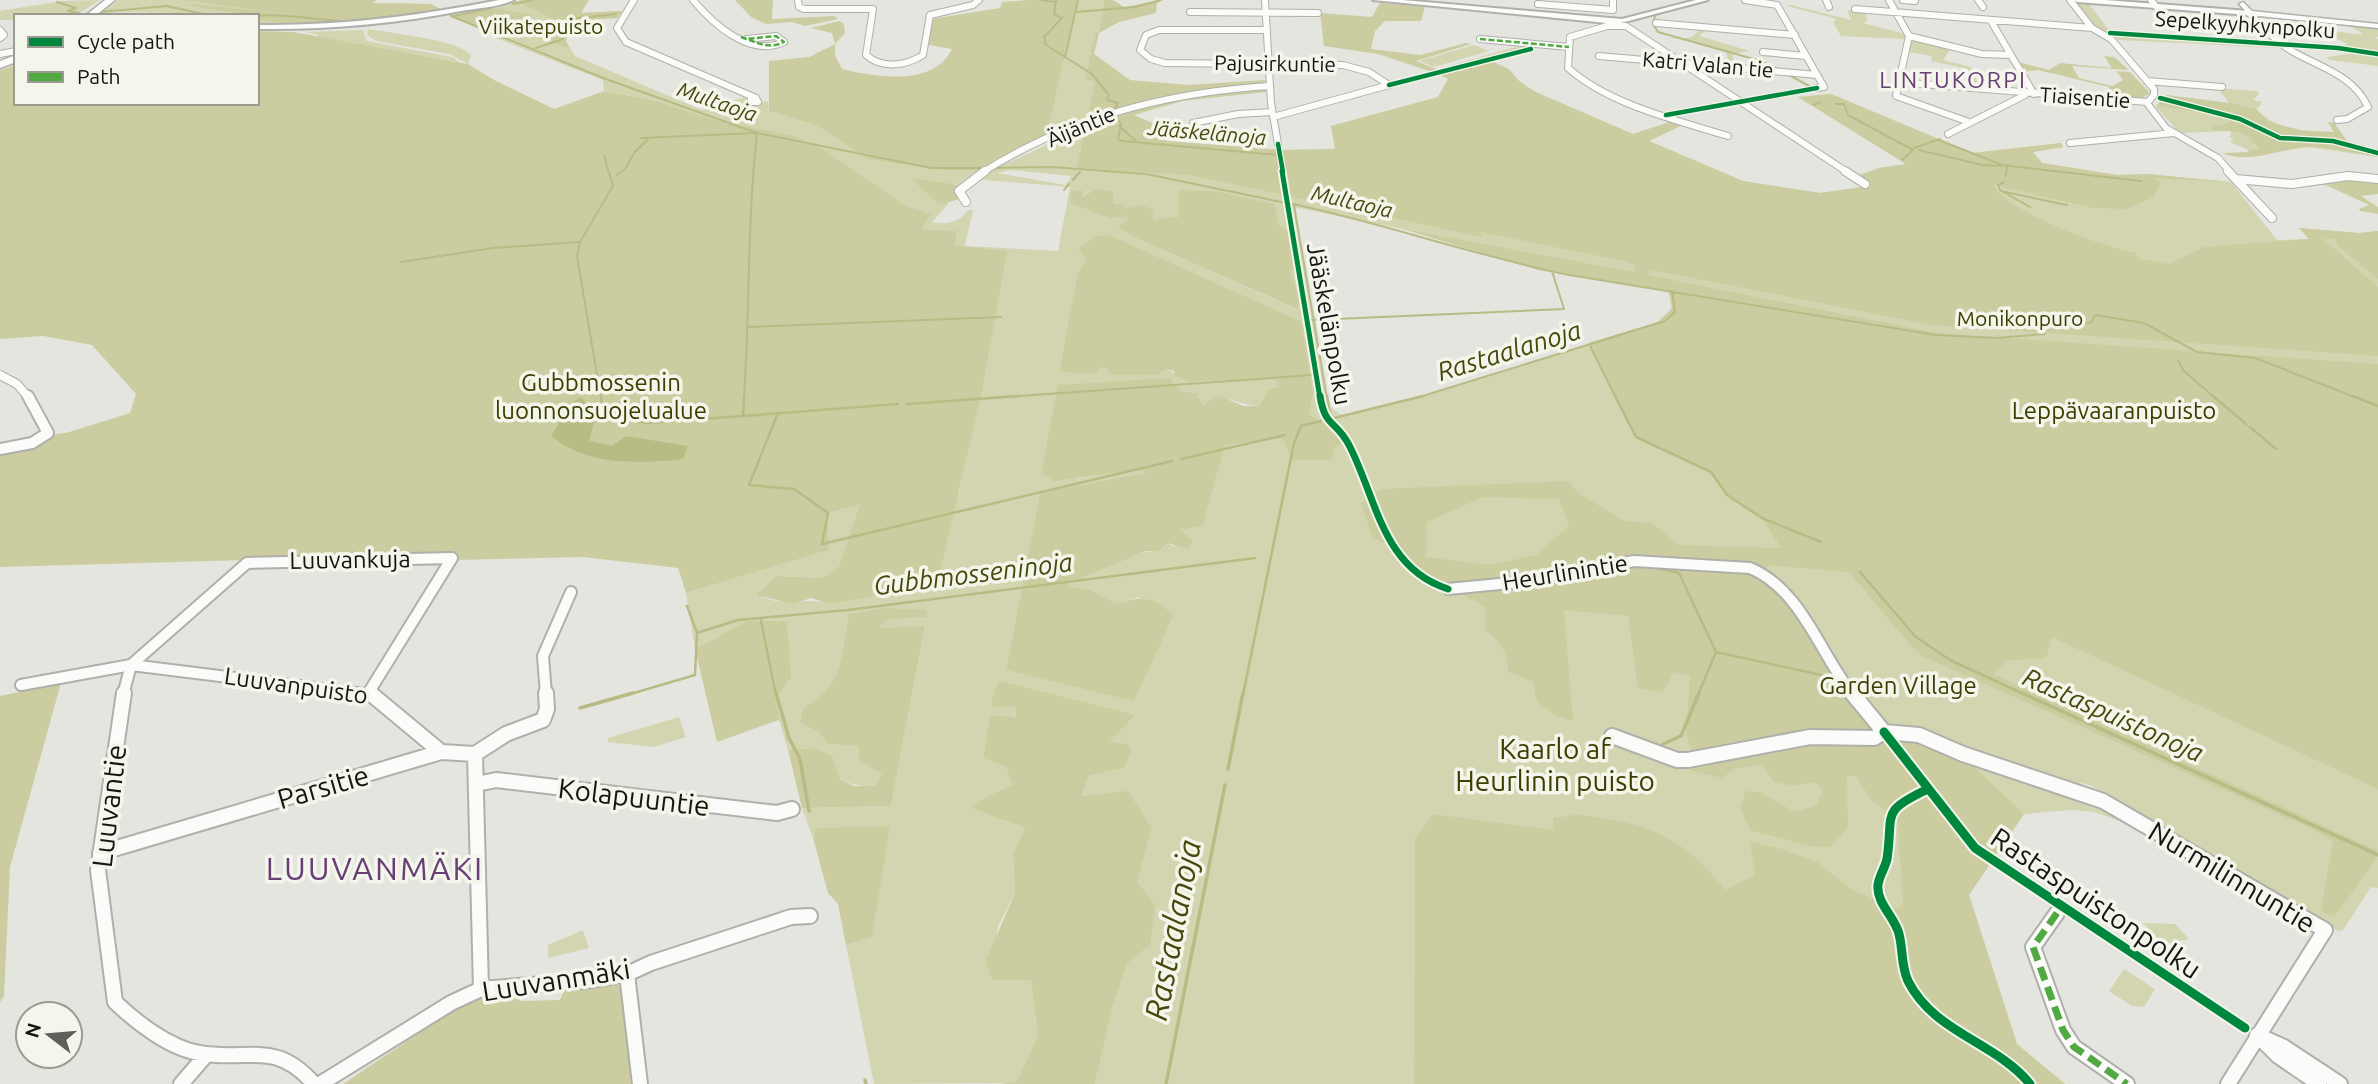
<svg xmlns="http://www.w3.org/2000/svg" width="2378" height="1084" font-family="Ubuntu,sans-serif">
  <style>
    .green { fill: #d3d5b0; fill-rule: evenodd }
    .forest { fill: #cbcda0; fill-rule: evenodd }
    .water { fill: #b9bb84 }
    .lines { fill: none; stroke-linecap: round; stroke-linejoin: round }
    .stream-far2 { stroke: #b9bb84; stroke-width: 2 }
    .stream-far1 { stroke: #b9bb84; stroke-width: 2.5 }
    .stream { stroke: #b9bb84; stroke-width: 3.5 }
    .minor-far3-casing { stroke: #afafab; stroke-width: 8 }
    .minor-far2-casing { stroke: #afafab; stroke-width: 10 }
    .minor-far1-casing { stroke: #afafab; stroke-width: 14 }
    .minor-casing { stroke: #afafab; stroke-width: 18 }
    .tertiary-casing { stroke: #afafab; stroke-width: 4 }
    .secondary-casing { stroke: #afafab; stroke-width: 3 }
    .primary-casing { stroke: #afafab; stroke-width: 3 }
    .minor-far3 { stroke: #fbfbfa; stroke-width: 6 }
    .minor-far2 { stroke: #fbfbfa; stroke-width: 8 }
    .minor-far1 { stroke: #fbfbfa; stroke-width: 10 }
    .minor { stroke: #fbfbfa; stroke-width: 14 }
    .tertiary { fill: #fbfbfa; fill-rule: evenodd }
    .secondary { fill: #fbfbfa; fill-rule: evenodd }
    .primary { fill: #fbfbfa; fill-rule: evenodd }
    .quiet-far1 { stroke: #51a942; stroke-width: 2.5; stroke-dasharray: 6 2.5; stroke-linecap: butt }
    .quiet { stroke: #51a942; stroke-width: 7; stroke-dasharray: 14 7; stroke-linecap: butt }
    .cycleway-far3-casing { stroke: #f4f5eb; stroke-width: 7 }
    .cycleway-far2-casing { stroke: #f4f5eb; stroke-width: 9 }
    .cycleway-far1-casing { stroke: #f4f5eb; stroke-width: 11 }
    .cycleway-casing { stroke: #f4f5eb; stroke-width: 13 }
    .cycleway-far3 { stroke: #00873e; stroke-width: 4.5 }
    .cycleway-far2 { stroke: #00873e; stroke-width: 5 }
    .cycleway-far1 { stroke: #00873e; stroke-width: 7 }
    .cycleway { stroke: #00873e; stroke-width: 9 }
    .labels { text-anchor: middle; stroke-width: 7; stroke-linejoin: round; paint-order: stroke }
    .far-street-label { font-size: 21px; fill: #151512; stroke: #f4f5eb }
    .far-park-label { font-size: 21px; fill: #3d3e00; stroke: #f4f5eb }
    .far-water-label { font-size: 21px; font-style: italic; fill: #47480c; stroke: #f4f5eb }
    .far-quarter-label { font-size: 23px; letter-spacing: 2px; fill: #673e75; stroke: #f4f5eb }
    .street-label { font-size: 24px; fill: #151512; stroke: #f4f5eb }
    .park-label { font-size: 24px; fill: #3d3e00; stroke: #f4f5eb }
    .water-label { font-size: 26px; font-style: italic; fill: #47480c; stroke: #f4f5eb }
    .near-park-label { font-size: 28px; fill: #3d3e00; stroke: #f4f5eb }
    .near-street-label { font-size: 28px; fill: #151512; stroke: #f4f5eb }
    .near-neighbourhood-label { font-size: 32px; letter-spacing: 2px; fill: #673e75; stroke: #f4f5eb }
    .near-water-label { font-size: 32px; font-style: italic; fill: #47480c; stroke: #f4f5eb }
  </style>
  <rect width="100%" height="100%" fill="#e5e5e0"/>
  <path class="green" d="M100,0L78,14L16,16V20H0V11L61,1Z
    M119,0H376L373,3L431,4L444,11L376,23L257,26V16C201,16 155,10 101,13Z
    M523,0H589L581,13L622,11L617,18L570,21L566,41L575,56L702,110L745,97L751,103L768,101L769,111L817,126L859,153L950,170L979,171L959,185L953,183L948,204L932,222C946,225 959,223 968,210H973L965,246L1058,251L1070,187L985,180L977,177L1085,127L1133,116L1167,129L1183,126L1166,133V141L1283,150L1335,149L1331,126L1438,97L1448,79L1438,74L1441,68L1519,46L1527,49L1489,60C1509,69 1516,80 1533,91C1564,108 1601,120 1633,134L1673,121L1649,141L1743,181L1820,193L1870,186L1857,176L1879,168L1906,164L1798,97L1831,94L1972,153L2061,143L2063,147L2033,152L2042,163L2117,175L2147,174L2231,182L2277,240L2309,239L2299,228L2359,233L2378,231V888L2371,887L2343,930L2338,931L2090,785L2081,783L2075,789L2076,797L2091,807L2110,810L2137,827L2094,812L2072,810L2024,814L1969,895L2017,1044L2065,1084H1095L1113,1006L1127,964L1150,945L1137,882L1152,829L1082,797L1089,776L1124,768L1108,742L1134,715L1016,707L1014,717L990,716L983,758L1006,767L1014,785L987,796L1006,821L1025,828L1013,853L1015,893L998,926L992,980H1031L1038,1035L1017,1083L874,1084L846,945L872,937L817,828L813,838L802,808L891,806L925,627L878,629L887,620L925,617L849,615C841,657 843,685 803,709L800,723L818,732L828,744L860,746L883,774L875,786C840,787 835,774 815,748L788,750L779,720L777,697L791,678L747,621L695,649L686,593L829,550L828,513L861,505L839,566L822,578L776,576L757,594C786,610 801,595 830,604L958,496L986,365L701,116L656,101L604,91L603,80L496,38L499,37L451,16ZM1011,170L1071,176L1066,185L997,173ZM1097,188C1104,196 1114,209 1125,209C1137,209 1140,205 1153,211L1152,221L1178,219L1180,190L1279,226L1295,269L1291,270L1300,306L1296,309L1131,236L1117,226L1128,220L1125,217L1070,203ZM1294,207L1403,229L1538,270L1669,292L1672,308L1658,322L1435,393L1343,416L1327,405ZM930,216L920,229L956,231L953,245L877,230ZM1097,236L1313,394L1309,414L1290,458L1283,439L1225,445L1203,526L1179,530L1175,547L1168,543L1158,552C1126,549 1098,577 1067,581L1069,586L1091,590L1117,604L1138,597L1174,615L1134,700L1006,670L1040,492L1145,473L1143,468L1074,479L1174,385L1180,391L1197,393L1203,405C1222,389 1238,406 1259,406L1268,389L1280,387L1278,382L1269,379L1191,382L1166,369L1101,367L1059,372L1077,275L1087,259L1079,248Z
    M1077,0H1104L1099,31L1095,34L1085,79L1095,82L1087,123L1037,145L1048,131Z
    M2076,3L2089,4L2109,30L2275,43L2280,48L2119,40L2094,27Z
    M1791,5L1851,20L1847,10L1863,11L1868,20L1863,23L1905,34V39L1841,36L1833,22L1837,19L1787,6Z
    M2283,19L2339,21L2378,28V37H2375L2378,39V66L2330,60L2327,57L2356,53L2293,48L2289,44L2342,48L2347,44L2327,33L2302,27L2364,35C2342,16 2310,25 2283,19Z
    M1702,28L1706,30L1699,36L1750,51L1732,54L1735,67L1730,66L1726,52L1678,38L1650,39L1690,38Z
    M368,29C389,33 463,40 471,56L468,64L449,54L376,41L367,35Z
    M363,30L367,41L452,57L459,62L316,37L319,35L305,32Z
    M1910,37L1951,48L1943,60L1971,67L1980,89L1972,88L1964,68L1931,61L1932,56L1907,52Z
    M1474,45L1489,51L1434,67L1419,61Z
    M2228,89L2257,91L2259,94L2253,100L2263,102L2256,109C2277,131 2305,131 2334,132L2328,122L2334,123L2347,141L2378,150V157L2308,147L2285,151L2253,144L2261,148L2248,150L2230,142L2233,140L2230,137L2231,131L2180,133L2156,107L2166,95L2229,103L2219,90Z
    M679,717L686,737L654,747L608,742V738Z
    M2143,923L2175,924L2189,939L2163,945Z
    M583,930L589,948L548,958V945Z
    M2124,969L2155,989L2144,1007L2132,1006L2109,991Z"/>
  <path class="forest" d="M183,0H376L373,3L431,4L444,11L305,27L257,19V16L191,6L193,4L295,15Z
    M523,0H589L581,13L622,11L617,18L570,21L566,41L569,48L518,32L555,20L522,4L511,3Z
    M735,0H773L772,19L834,16L838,19L805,26L792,22L766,24L751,17Z
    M1027,0H1077L1048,131L1037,145L979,171L945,170L868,159L817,126L769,111V61L809,57L835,44L832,33L811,28L839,21L844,24L845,33L835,44V55L842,69C876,77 934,87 952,49L929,45L931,19L1000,8L1002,2Z
    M1104,0H1113L1124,7L1163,0L1157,3L1156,13L1119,22L1099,33L1094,54L1130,80L1188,85L1265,80L1266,92L1182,101L1134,115L1167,129L1183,126L1166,133V141L1283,150L1335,149L1331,126L1438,97L1448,79L1438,74L1489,60L1509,69L1520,82L1536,92L1633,134L1673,121L1683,125L1649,141L1743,181L1820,193L1870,186L1857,176L1879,168L1906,164L1798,97L1831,94L1972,153L2061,143L2063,147L2033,152L2042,163L2117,175L2147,174L2231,182L2151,178L2161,182L2154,197L2126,209L2093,208L1993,185C2006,212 2107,248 2136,253L2139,259L2169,264L2204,247L2309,239L2299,228L2359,233L2378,231V279L2336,244L2337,239H2323L2378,287V356L1932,325L1651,270L1648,275L1937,333L2378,364V789L2052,637L2046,658L2003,661L2005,666L1993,674L2378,851L2375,861L2334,917L2321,911L2333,841L2308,827L1924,657L1910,645L1849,572L1767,565L1765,572L1857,697L1883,723L1917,730L1969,762L2024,814L1969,895L2017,1044L2065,1084H1414L1415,838L1433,814L1553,830V817C1562,819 1570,814 1580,815C1645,822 1685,837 1725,890L1755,875L1750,842L1782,849L1817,862L1852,890L1898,909L1903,904L1897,818L1872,801L1856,776H1847L1848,827L1831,847L1809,846L1750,830L1740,808L1746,791L1759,792L1795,812L1816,805L1823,790C1813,779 1808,784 1797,785C1790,786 1780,783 1773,782L1763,764L1734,769L1722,778L1689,770L1695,765L1686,733L1690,675L1674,673L1662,692L1638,688L1628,616L1564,610L1573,721L1557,716L1537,702L1532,681L1508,672C1508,652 1501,642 1485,630L1486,607L1418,571L1398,549L1372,537L1361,503L1381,489L1568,481L1580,494L1624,521L1652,523L1678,545L1781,548L1762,518L1727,495L1711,472L1636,437L1588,343L1658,322L1672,309L1669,292L1538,270L1403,229L1634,272L1636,266L1628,262L1480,232L1482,237L1190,175L1077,168L1095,82L1085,79L1095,33L1099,31ZM1483,497L1559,499L1569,526L1536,555L1489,565L1426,557L1427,522Z
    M1380,3L1425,7L1421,21H1385L1375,31L1371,49L1420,55L1466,43L1471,44L1416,61L1438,70L1432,72L1378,54L1324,46L1320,13L1372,17Z
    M493,8L533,15L482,30L453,16Z
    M257,31L293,32L468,64L494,80L554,109L604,91L656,101L715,120L794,136L824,150L907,207L931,214L921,229L957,231L954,245L1007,251L982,391L937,585L829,604L811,598L793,604L756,595L776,576L822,578L839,566L860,505L828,513L829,550L686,593L678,568L583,557L455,560L457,554L0,567V453C15,449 54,432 66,433L130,413L136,394L92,345L43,336L0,339V70L16,65V103H257Z
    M2104,56L2114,57L2129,70L2072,66L2079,78L2112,86L2123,80L2116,71L2130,72L2150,93L2140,100L2112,97L2109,87L2038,70L2023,72L2018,62L2049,70L2060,63L2112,68Z
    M2166,95L2230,103L2256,109L2269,122L2303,131L2334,132L2328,122L2334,123L2347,141L2378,150V157C2356,154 2330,146 2308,147C2280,148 2250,165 2222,153L2249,152L2247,150L2260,148L2252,142L2251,138L2238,132L2213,130L2212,127L2230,122L2217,114L2156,106Z
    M2349,177L2378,180V194L2361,196L2378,207V214L2360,211L2359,209L2369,205L2326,185H2311Z
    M911,178L959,185V199L939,205Z
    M1097,188L1113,192V204H1125L1124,209L1142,205L1153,210V221L1167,217L1178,218L1179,190L1213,191L1275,204L1279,226L1290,229L1295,269L1291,270L1300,305L1297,309L1131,236L1117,226L1128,220L1125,217L1110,218L1070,203L1071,192L1082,190V197Z
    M1109,235L1302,322L1313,394L1309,414L1330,428L1342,444L1335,446L1332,460H1291L1283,439L1225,445L1203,526L1180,530L1193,541L1187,549L1168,543L1158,552L1146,551L1079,579L1067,581L1069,586L1091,590L1117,604C1144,595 1152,597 1174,615L1134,701L1006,670L1040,492L1145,473L1142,469L1055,481L1041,474L1058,385L1169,378L1180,391L1197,393L1203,405L1218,395L1243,406H1259L1268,389L1279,387L1278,382L1269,379L1191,382L1175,376L1174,371L1166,369L1157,375H1112L1107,369L1101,367L1095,374L1059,372L1077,275L1086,259L1078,248L1097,236Z
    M886,608L927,610L926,617L887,620L879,628L925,626L891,806L802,808L788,750L815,748L832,756L840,779L854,786H875L882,774L859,760V746L828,744L818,732L800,723L803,708C843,686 841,657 849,614Z
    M747,621H787L791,678L777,697L779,720L717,742L695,649Z
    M1000,681L1135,715L1109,742L1127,744L1132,751L1124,768L1089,776L1082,796L1128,791L1152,829L1137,882L1155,905L1150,945L1127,964L1113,1006L1095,1084H999L1017,1082L1038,1035L1031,980H992L986,960L1015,893L1013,853L1025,828L972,808L987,796L1013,785L1006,767L983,758L990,715L1015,717L1016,707L991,706L995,688Z
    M61,683L10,867L4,996L0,1002V696Z
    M890,826L872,937L846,945L838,904L828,893L813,838L817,828Z
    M616,984L622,987L635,1084H343L465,1002L489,992L523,989L519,1001L560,1000L565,988Z"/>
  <path class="water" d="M581,397L596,416L589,441L612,446L626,436L688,446L683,459C637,464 588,466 551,436L570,404Z"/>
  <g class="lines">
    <path class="stream-far2" d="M1041,0L1056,2
      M1056,0L1054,14L1061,18
      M57,2L76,8L68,11L79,13
      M513,4L533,0
      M100,12L167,6L212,16
      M1076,12L1135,7L1161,0
      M249,16C283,13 319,20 353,22
      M451,16L603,78L757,133L931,168H982
      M453,16L491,8
      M1063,17L1044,37L1046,45L1092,74L1109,95L1107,100L1118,103L1114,112
      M1653,22L1655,17
      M1653,24L1658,32L1761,61L1778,69
      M476,26L503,20L507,14
      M536,48L563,39V31L570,19L616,14
      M1065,57L1078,0
      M1789,75L1811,87
      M1836,104H1844L1848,115L1913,150L1902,160
      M1814,105L1820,102
      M1114,114L1121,124L1118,139L1122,141L1278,155L1283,192
      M1119,126L1135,140
      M641,138L757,133C747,221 750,309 744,398
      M1939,140L2002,165L2141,181
      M1914,148L1940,139
      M1919,150L1982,165L2001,166
      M634,153L649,138
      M626,167L633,155
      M993,168L1051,167L1146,174L1286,203
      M617,175L625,169
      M2006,176L2007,166
      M1073,180L1080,172
      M2004,182L1998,185L2000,190L2030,207
      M1064,190L1069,184
      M2005,192L2067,205
      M1293,204C1386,224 1476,256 1569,275L1936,335L1995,338L2045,334L2039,321L2043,318L2091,323L2095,315L2144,323L2197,352L2255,358L2357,398
      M1294,205L1327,398
      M401,262L493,248L580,242
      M1312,320L1564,309L1552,271
      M749,327L1001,317
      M1589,344L1616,398
      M2178,361L2184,371L2215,398
      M601,398L577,256L580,242L613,186L604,156
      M993,398L1312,375
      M1416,398L1665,321L1675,312L1672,291"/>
    <path class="stream-far1" d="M744,396L743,416L898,404
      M1327,396L1331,419
      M1615,396L1636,437L1711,472L1727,495L1762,518L1821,542
      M2213,396L2246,424
      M2353,396L2378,406
      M907,404L1018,396
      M602,405L632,420L646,423L743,416
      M778,413L749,485L794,489L828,513L822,544L1172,461
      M596,416L602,405L601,396
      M1330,419L1423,396
      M2250,427L2276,449
      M1181,459L1285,435
      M1652,567L1679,573L1716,652L1698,695
      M1860,572L1916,637L1950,660L2026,695
      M687,606L697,633L738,620L848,610L1255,558
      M761,621L776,695
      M1716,652L1835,678
      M627,695L695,675L697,633
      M1243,695L1294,443L1301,426L1321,421"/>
    <path class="stream" d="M776,693L789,738L800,759L809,811
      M2022,693L2378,855
      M580,708L633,693
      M1663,744L1681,736L1699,693
      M1228,769L1243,693
      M865,1080L866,1084
      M1166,1084L1225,785"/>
    <defs>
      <path id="minor-far3" d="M634,0L617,28L626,42L756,98L758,102H751V97
        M693,0C713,24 750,58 784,42L776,36L747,39
        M798,0L799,7L804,9H873L866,55C882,69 906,66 923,55L930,15L973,5L979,0
        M1265,0L1271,103L1278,144
        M1745,0L1777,5L1824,87L1817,88
        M1826,0L1829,7
        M1889,0L1909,36L1896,96L1969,122
        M1903,0L1915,1
        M1978,0L1983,7
        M2070,0L2092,28L2111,39L2154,89V95L2147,103L2166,128L2218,158L2230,172
        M2151,0L2168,22
        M1538,4L1613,10V0
        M1855,9L2092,28
        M1190,12L1318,13
        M2249,13C2262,26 2274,40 2290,50C2318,67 2353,74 2368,107L2347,119L2337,120
        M1991,21L2015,62
        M1656,23L1795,35
        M0,30L4,35L0,38
        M1267,30H1159L1146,35L1140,50L1151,59L1165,63L1343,65L1369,72L1389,85
        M1909,36L1982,54L2011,55
        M1480,39L1569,47
        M1763,52L1806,56
        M0,54L16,51
        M1599,56L1817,75
        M2017,65L2034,94
        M2147,81L2222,87
        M1898,82L2147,102
        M1273,117L1389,85
        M1193,123L1238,114L1272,112
        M1948,134L2025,95
        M1728,136C1676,120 1610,105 1568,68L1570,37L1607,26H1626L1847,172
        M2070,143L2174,133
        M983,172C1069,118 1169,92 1270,86"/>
      <path id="minor-far2" d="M1845,171L1865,184
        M2228,171L2272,218
        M2236,179L2292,184L2348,176L2378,179
        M966,202L959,191L985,171
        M0,375L17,384L29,398"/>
      <path id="minor-far1" d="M0,449L32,443L48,433L28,396
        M1448,589L1510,583L1634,561L1750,568C1802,590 1820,654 1853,695
        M21,685L131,665L372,695
        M369,692L452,558
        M123,695L131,665L247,563L452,558
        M546,695L543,656L571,592"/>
      <path id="minor" d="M124,693L98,870L115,1002C136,1022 169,1048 199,1053C248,1062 275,1039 314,1084
        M370,693L441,752
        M1852,693L1884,732L1919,735L1963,754L2103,801L2325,930L2228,1084
        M1612,736L1677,760H1688L1810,737L1874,738L1884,732
        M475,754L481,989
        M477,784L496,780L777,813L792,809
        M100,853L441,752L475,754L506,734L543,720L547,709L546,693
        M2057,913L2033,947L2063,1030L2074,1047L2127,1084
        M627,974L640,1084
        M2257,1035L2284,1047L2340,1084
        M2262,1040L2278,1056L2319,1084
        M181,1084L207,1054
        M320,1084L451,1003L481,989L593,980L627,974L651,963L791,917L810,916"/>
      <path id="tertiary" d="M499,0H514C499,7 478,8 461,11C394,24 326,30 257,29V25C339,26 419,16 499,0Z
        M1373,0H1402L1622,19L1696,0H1708L1617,24Z
        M2073,0H2105L2249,11L2253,13L2249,15L2077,2Z"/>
      <path id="secondary" d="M2243,2L2252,11L2378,24V28L2249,15L2239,4Z"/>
      <path id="primary" d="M105,0H115L95,16H85Z
        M16,55V62L0,68V61Z"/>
    </defs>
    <use href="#minor-far3" class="minor-far3-casing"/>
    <use href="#minor-far2" class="minor-far2-casing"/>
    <use href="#minor-far1" class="minor-far1-casing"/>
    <use href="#minor" class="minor-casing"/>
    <use href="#tertiary" class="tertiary-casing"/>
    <use href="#secondary" class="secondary-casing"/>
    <use href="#primary" class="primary-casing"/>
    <use href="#minor-far3" class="minor-far3"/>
    <use href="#minor-far2" class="minor-far2"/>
    <use href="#minor-far1" class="minor-far1"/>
    <use href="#minor" class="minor"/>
    <use href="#tertiary" class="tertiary"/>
    <use href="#secondary" class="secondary"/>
    <use href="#primary" class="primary"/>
    <path class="quiet-far1" d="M741,37C756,42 769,50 784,42L776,36L747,39
      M1480,39L1569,47"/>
    <path class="quiet" d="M2057,913L2033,947L2063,1030L2074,1047L2127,1084"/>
    <defs>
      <path id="cycleway-far3" d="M2110,33L2338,48L2378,54
        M1389,85L1531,49
        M2160,98L2240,119L2280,138L2333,141L2378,153
        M1666,115L1817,88
        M1278,144L1283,172"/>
      <path id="cycleway-far2" d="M1282,171L1320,398"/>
      <path id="cycleway-far1" d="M1320,396C1325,428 1336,420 1349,445C1377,499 1382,568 1448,589"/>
      <path id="cycleway" d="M1884,732L1975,848L2245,1028
        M1928,789C1879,812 1894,813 1887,859C1885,868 1879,876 1878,885C1876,903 1895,917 1899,934C1903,949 1901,966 1908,981C1934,1033 1996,1042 2030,1084"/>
    </defs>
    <use href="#cycleway-far3" class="cycleway-far3-casing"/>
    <use href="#cycleway-far2" class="cycleway-far2-casing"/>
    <use href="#cycleway-far1" class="cycleway-far1-casing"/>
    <use href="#cycleway" class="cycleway-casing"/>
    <use href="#cycleway-far3" class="cycleway-far3"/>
    <use href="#cycleway-far2" class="cycleway-far2"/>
    <use href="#cycleway-far1" class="cycleway-far1"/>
    <use href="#cycleway" class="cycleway"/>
  </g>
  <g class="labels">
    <g class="far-street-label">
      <text transform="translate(2245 25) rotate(4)" y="7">Sepelkyyhkynpolku</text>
      <text transform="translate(1275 64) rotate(1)" y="7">Pajusirkuntie</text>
      <text transform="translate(1708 65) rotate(5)" y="7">Katri Valan tie</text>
      <text transform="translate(2085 98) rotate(4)" y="7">Tiaisentie</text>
      <text transform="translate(1081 127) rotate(-23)" y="7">Äijäntie</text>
    </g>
    <g class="far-park-label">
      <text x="541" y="34">Viikatepuisto</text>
      <text x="2020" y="326">Monikonpuro</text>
    </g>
    <g class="far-water-label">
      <text transform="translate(717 102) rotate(19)" y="7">Multaoja</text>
      <text transform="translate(1207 133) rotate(5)" y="7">Jääskelänoja</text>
      <text transform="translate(1352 202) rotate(13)" y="7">Multaoja</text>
    </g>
    <g class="far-quarter-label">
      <text x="1953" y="88">LINTUKORPI</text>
    </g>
    <g class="street-label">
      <text transform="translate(1329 324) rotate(80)" y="8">Jääskelänpolku</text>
      <text transform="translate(350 560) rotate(-1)" y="8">Luuvankuja</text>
      <text transform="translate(1565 573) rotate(-9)" y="8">Heurlinintie</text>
      <text transform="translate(296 686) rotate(8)" y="8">Luuvanpuisto</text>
    </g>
    <g class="park-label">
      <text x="601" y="391">Gubbmossenin<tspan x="601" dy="28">luonnonsuojelualue</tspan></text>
      <text x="2114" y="419">Leppävaaranpuisto</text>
      <text x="1898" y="694">Garden Village</text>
    </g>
    <g class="water-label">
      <text transform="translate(1509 351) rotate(-17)" y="9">Rastaalanoja</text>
      <text transform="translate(973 574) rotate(-7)" y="9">Gubbmosseninoja</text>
      <text transform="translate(2113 715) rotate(24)" y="9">Rastaspuistonoja</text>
    </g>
    <g class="near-park-label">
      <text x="1555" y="759">Kaarlo af<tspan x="1555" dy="32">Heurlinin puisto</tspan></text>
    </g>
    <g class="near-street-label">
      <text transform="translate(323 787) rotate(-16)" y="10">Parsitie</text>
      <text transform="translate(634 797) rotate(7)" y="10">Kolapuuntie</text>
      <text transform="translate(109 806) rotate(-83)" y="10">Luuvantie</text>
      <text transform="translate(2232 877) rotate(31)" y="10">Nurmilinnuntie</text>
      <text transform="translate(2096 903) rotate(34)" y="10">Rastaspuistonpolku</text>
      <text transform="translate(556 980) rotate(-9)" y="10">Luuvanmäki</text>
    </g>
    <g class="near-neighbourhood-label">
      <text x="375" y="880">LUUVANMÄKI</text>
    </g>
    <g class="near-water-label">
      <text transform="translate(1173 930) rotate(-79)" y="11">Rastaalanoja</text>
    </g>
  </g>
  <rect x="14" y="14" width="245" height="91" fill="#f4f5eb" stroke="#9b9b94" stroke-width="2"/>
  <rect x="28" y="37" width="35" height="10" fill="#00873e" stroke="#9b9b94" stroke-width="2"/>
  <text x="77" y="49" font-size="21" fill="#151512">Cycle path</text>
  <rect x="28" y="72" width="35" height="10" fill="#51a942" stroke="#9b9b94" stroke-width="2"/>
  <text x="77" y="84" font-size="21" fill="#151512">Path</text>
  <g transform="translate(49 1035) rotate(286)"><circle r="33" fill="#f4f5eb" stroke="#9b9b94" stroke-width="2"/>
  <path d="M0-5L12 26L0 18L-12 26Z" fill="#5e5e5a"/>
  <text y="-10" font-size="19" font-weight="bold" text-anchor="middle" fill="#151512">N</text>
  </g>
</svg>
